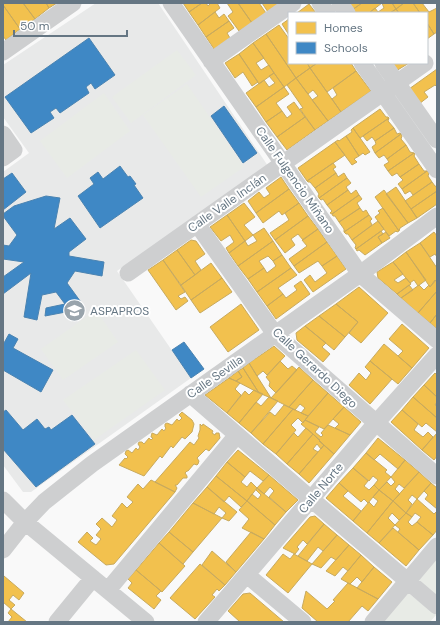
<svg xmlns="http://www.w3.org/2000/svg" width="440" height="625" font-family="'DM Sans',sans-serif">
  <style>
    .built { fill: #e8e9e9 }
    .green { fill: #e8ebe6 }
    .homes { fill: #f2c14e; stroke: #c8aa5e }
    .schools { fill: #3f88c5; stroke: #4a83b1 }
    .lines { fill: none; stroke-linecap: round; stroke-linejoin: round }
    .minor { stroke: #cecfd0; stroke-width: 17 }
    .labels { text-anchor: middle; stroke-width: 4; stroke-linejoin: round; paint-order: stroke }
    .street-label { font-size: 12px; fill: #657683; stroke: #fff }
    .poi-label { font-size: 12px; fill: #657683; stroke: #fff; text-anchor: start }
  </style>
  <rect width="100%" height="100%" fill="#f9f9f9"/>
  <path class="built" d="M96,3H158L268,166L117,271L191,378L31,492H23L3,465V172L29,153L3,117V65Z"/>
  <path class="green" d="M177,50L196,75L131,123L112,97Z
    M187,84L244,167L201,197L143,115Z
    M104,93L130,131L67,178L40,141Z
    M96,310L118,342L63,380L41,349Z
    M136,350L165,390L94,440L63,400Z
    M437,553V600L414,580Z
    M407,592L436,615L430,622H381Z"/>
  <path class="homes" d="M3,3H23L35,19L20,29L3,5Z
    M23,3H46L49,8L35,19Z
    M46,3H57L49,8Z
    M183,3H202L189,12Z
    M202,3H206L208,6L211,3H217L220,8L198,25L189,12Z
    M227,3H238L252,23L239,31L228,16L233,12Z
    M238,3H259L266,13L252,23Z
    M262,3H280L268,12Z
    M348,3H362L352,10Z
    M362,3H382L369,13H355L352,10Z
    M382,3H392L396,9L390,13H369L375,8L378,12L384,8Z
    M392,3H404L396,9Z
    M404,3H413L420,13H399L396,9Z
    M413,3H422L429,12L437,8V32L434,34L427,23V13H420Z
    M309,4L316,13H297Z
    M3,5L20,29L6,40L3,36Z
    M396,9L399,13H390Z
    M215,12L219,18L224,14L229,21L206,37L198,25Z
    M289,19V35L282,24Z
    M229,21L234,28L227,33L230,38L214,49L206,37Z
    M427,23L434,34L427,39Z
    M279,25L289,39V63H307L310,68L296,78L266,34Z
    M266,34L296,78L284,87L253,43Z
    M253,43L264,58L256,63L261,70L269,65L274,73L259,84L239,54Z
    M239,54L258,82L252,86L243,72L235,78L225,63Z
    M307,63H317L310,68Z
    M317,63H351L356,71L327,92L310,68Z
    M390,63H409L396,71Z
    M310,68L341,112L328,121L312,100L318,96L313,90L308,94L296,78Z
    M437,69V87L435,85L424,92L428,97L419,104L409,89Z
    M356,71L371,91L341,112L332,99L337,95L333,88Z
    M274,73L284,87L256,107L246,93L264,80L269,87L275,83L269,76Z
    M296,78L328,121L315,130L300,109L303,108L287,85Z
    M284,87L289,94L276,103L282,111L266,122L256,107Z
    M294,102L305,117L277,137L266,122L282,111L287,118L292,114L287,107Z
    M380,109L386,117H388L389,118L360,138L353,128Z
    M305,117L315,130L287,150L277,137Z
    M389,118L388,121L394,128L375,141L372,137L367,141L363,136Z
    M353,128L370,152L365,155L363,153L359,156L346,136L352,132L351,130Z
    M394,128L397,134L400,133L401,134L375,153L372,147L376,144L375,141Z
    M401,134L402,136L401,139L406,145L387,159L384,155L379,158L375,153Z
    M346,136L359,156L354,159L357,162L352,165L335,142L338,140L339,141Z
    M335,142L345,155L307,181L298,168Z
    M406,145L410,152L414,153L388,171L384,165L389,162L387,159Z
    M414,153L415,154L414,156L419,164L400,177L397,173L392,176L388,171Z
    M333,163L336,167L333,169L336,173L315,188L310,182H308L307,181Z
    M419,164L424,171H427L402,189L398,184L403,180L400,177Z
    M427,171L429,173L428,176L432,182L413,195L410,191L405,194L402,189Z
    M336,173L338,177L344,173L347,178L319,198L318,196L319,194L315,188Z
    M281,177L289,189L256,213L248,201L259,192L264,198L270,194L266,188Z
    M347,178L351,183L346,187L348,190L327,205L323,199L321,200L319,198Z
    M432,182L435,186L437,187V191L411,209L405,201Z
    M396,187L417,218L408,223L386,194Z
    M289,189L299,203L282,215L279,211L263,223L256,213Z
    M348,190L351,194L356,190L359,195L332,214L330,213L332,211L327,205Z
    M384,190L408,223L400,228L399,231L375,197Z
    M437,191V204L417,218L411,209Z
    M359,195L362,199L357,203L360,208L339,222L335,216H333L332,214Z
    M244,203L255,217L244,225L253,235L245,241L227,215Z
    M299,203L308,216L275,240L270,233L289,220L285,213Z
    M360,208L363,212L366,210L369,215L344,232V229L339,222Z
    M383,208L399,231L397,232L396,231L389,236L375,217L380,213L378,211Z
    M227,215L245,241L229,253L226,248L234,242L230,235L221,241L210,227Z
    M369,215L372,219L370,221L372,225L352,240L348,234H346L344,232Z
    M308,216L318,229L303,240L298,234L291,239L295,245L285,253L275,240Z
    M378,221L384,229L356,249L355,248L356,245L352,240Z
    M264,228L273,241L238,266L229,253L245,241L248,246L257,241L253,235Z
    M318,229L327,242L294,266L289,259L307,246L302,240Z
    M381,231L383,234L378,237L382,243L365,255L359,250L357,251L356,249Z
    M386,232L390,238L382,243L378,237Z
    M434,232L437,236V257L435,254L430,257L420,243Z
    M191,240L196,241L205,254L195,261L201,270L195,275L177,250Z
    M273,241L282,255L273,261L268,256L259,261L264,268L248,279L238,266Z
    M327,242L337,256L322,266L318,261L299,273L294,266Z
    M420,243L437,268V279L430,287L406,252Z
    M177,250L195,275L181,285L163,260Z
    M406,252L426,280L418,286L414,280L410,283L393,262Z
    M282,255L291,268L257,292L248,279L264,268L267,273L276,266L273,261Z
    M337,256L346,269L313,292L304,280L310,275L315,282L327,273L322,266Z
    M163,260L185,292L178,296L181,299L185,297L188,301L176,310L148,270Z
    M393,262L403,274L394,280L398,283L406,278L411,284L397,294L378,278L377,272Z
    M211,263L222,278L191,300L181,285Z
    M291,268L297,275L278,288L283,294L267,306L257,292Z
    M222,278L232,292L200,313L191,300Z
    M435,280L437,282V291L418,313L401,298L419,285L424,290L429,285L430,287Z
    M301,281L310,294L276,319L267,306L283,294L286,298L297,290L294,286Z
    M409,285L413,290L401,298L397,294Z
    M359,287L388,313L361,343L349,333L358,322L336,304Z
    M437,291V314L430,323L418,313Z
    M241,304L259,330L228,352L210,327Z
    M336,304L358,322L345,337L319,316Z
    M437,314V329L430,323Z
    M319,316L345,337L334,350L305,326Z
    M402,324L429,348L412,368L398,356L403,351L389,339Z
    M305,326L326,343L322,347L330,354L323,362L297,340L296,333Z
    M384,344L412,368L398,384L370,361Z
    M274,346L285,356L267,375L263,371L257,376L249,363Z
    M280,361L288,369L292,366L297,370L276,393L269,386L270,382L266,377Z
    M370,361L392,379L370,404L349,385L359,373L366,380L371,373L365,367Z
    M249,363L257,376L271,398L259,393L243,368Z
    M299,367L313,380L289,407L271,398Z
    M243,368L259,393L236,381L242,377L238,371Z
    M238,371L242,377L236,381L229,378Z
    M435,373L437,375V397L424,385Z
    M229,378L240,383L235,389L241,395L227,413L205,395Z
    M313,380L328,393L308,416L301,413L305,408L300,404L295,410L289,407Z
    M424,385L437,397V402L435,405L437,406V418L413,397Z
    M254,390L263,394L239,423L227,413L245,391L249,395Z
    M328,393L344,407L324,429L305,420Z
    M269,397L278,401L251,433L239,423L256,402L261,406Z
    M413,397L437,418V432L426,423L422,427L402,410Z
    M284,405L293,409L263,444L251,433L270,412L275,416Z
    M344,407L361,422L350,435L335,428L339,424L333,419Z
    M293,409L308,416L303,423L298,418L291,425L296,430L276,454L263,444Z
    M402,410L418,424L414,430L423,437L428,432L433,437L422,450L391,422Z
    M182,412L192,420L194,424L192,432L185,439L182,437L173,448L171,446L162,458L160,456L144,476L119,465L125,458L126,459L128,457L125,454L126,451L128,450L132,453L136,448L138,450L140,447L138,444L139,442H142L144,444L149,438L151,440L153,438L151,437L152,433L157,435L162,429L164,431L166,428L165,427V424L167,423L172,425L177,419L179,421L182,418L179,415Z
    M305,420L319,427L315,432L321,437L323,435L321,433L328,425L350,435L334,454L319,441L320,440L301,424Z
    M200,424L202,426L203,424L213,431L212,433L215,435L216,433H219L220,438L209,451L206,449L197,458L199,461L198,464L197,465L194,464L188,471H187L185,473L187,476V478H183L177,485H175L177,488L175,492L155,482L190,442L194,445L199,438L198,436L200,430Z
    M306,428L313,434L287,464L276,454L294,433L298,437Z
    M437,433V456L434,460L422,450Z
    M313,434L324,445L321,449L317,444L313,449L318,452L299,474L287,464Z
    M378,438L405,460L398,469L380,454L374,460L366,453Z
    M324,445L334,454L309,483L299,474Z
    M238,450L269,475L263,481L250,471L245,477L227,462Z
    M366,453L387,470L385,472L391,477L379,490L374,485L378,480L373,476L369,481L353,468Z
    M405,460L419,472L404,488L399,484L395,489L400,494L393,501L379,490L387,482L391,486L395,482L391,477Z
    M227,462L245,477L241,482L247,487L251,482L257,488L247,501L216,476Z
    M353,468L368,481L364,486L369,490L374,485L379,490L368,503L364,499L361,502L339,483Z
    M419,472L431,483L417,499L412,495L408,500L412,504L406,513L393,501Z
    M269,475L298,500L286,512L269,497L274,491L270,487L264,494L257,488Z
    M216,476L247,501L241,507L229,496L224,502L207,487Z
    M151,480L175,492L114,564L106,565L78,542L87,532L93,538L90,541L96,545L101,539L96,535L101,529L96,524L102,518L112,527L117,520L112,516L122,503L127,508L133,502L127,497L132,491L138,484L143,489Z
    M339,483L348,491L343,496L361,511L353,521L326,498Z
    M431,483L437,488V509L425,499L428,495L424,491Z
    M207,487L237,512L229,521L222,518L226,513L219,507L214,514L193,503Z
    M257,488L286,512L275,525L247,501L252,494L258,499L261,495L256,490Z
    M379,490L393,501L367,533L353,521L369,502L374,507L378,501L373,497Z
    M417,499L434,514L436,512L437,513V530L433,535L417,522L421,517L415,513L412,517L406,513Z
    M247,501L275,525L264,539L242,528L249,519L239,510Z
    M393,501L406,513L399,520L392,513L388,518L395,525L379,543L367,533Z
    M193,503L222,518L193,552L169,532Z
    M406,513L412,517L408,522L412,526L417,522L433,535L419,550L398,532L400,529L395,525Z
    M315,516L324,524L307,544L303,540L297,547L299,549L295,554L283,548L310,517Z
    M324,524L337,535L323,551L318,547L307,561L298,556Z
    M393,528L419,550L406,566L379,543Z
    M169,532L193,552L183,564L159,543Z
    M251,532L264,539L236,572L226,562Z
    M337,535L349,545L336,560L331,557L321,568L312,564Z
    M159,543L185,566L162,592L136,570Z
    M349,545L361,555L348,571L343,567L335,576L326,571Z
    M212,551L236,572L225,585L202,565Z
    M283,554L290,559L294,554L312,564L288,593L266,575Z
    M361,555L374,567L362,582L357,577L350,584L341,579Z
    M200,564L225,585L219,591L217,589L212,595L215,597L195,619L170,598Z
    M374,567L392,582L378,599L357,588Z
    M136,570L161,591L156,596L161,600L154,609L128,588L132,583L128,579Z
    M4,576L24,593L19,600L13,595L9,600L15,605L11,609L3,602V578Z
    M348,583L378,599L368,611L362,606L348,622H318L302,608L306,591L327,609L335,601L333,600Z
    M250,593L284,622H240L228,611L243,594Z
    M11,609L27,622H8L12,617L8,613Z"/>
  <path class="schools" d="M89,38L115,75L95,89L91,83L86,87L89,93L60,113L56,108L50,112L54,118L31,133L5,97Z
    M224,106L257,153L243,163L211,116Z
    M120,166L128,177L130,176L136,184L134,185L143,198L100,228L78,196L94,184L90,178L98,172L103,179Z
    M12,173L26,192L3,210V179Z
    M46,196L60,198L54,229L70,218L86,239L69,252V256L104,262L102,276L75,271L67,283L83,305L72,313L71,311L45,316L46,308L65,304L56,292L42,295L37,320L24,317L31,273L3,294V277L24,262L3,259V245L9,246L17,235L3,216V214L14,206Z
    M9,334L18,339L13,348L53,370L41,392L3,370V342L4,343Z
    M184,342L204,369L191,378L172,350Z
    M6,410L23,430L37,419L45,429L49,427L51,430L72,415L95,444L36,487L3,449V412Z"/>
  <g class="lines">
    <path class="minor" d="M171,3L360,274L437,340
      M320,3L327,13
      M340,3L347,13
      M3,52L73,3
      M211,61L293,3
      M362,63L437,170
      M383,63L437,140
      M3,134L14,150L3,158
      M197,224L275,334L437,476
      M128,273L425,63
      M190,394L311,499L437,606
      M3,500L25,522L146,622
      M3,550L25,522L44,502L92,464L360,274L437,216
      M247,575L303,622
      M108,590L237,435
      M57,622L93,578
      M206,622L376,423L437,355
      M373,622L437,546"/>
  </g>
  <defs>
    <symbol id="school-disc" viewBox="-11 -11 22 22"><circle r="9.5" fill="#99a4ac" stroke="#fff"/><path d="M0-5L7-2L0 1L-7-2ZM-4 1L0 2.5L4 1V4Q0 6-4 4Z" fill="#fff"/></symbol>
  </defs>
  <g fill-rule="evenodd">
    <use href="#school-disc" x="62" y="298" width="25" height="25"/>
  </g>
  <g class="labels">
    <g class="street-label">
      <text transform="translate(295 180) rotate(55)" y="4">Calle Fulgencio Miñano</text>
      <text transform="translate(227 203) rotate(-35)" y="4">Calle Valle Inclán</text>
      <text transform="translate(315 368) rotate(43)" y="4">Calle Gerardo Diego</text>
      <text transform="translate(215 377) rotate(-35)" y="4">Calle Sevilla</text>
      <text transform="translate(321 488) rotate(-50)" y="4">Calle Norte</text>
    </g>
    <g class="poi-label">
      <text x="90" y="315">ASPAPROS</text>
    </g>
  </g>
  <rect width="440" height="625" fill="none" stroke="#657683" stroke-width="8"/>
  <rect x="288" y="12" width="140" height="52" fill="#ffffff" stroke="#c1c8cd"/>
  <rect x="296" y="22" width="20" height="12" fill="#f2c14e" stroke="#c1c8cd"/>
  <text x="324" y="32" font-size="12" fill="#657683">Homes</text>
  <rect x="296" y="42" width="20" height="12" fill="#3f88c5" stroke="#c1c8cd"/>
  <text x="324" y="52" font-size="12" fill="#657683">Schools</text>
  <path d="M14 30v6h113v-6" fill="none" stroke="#657683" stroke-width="2"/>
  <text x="20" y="30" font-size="12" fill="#657683" stroke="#ffffff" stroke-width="3" paint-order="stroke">50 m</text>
</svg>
